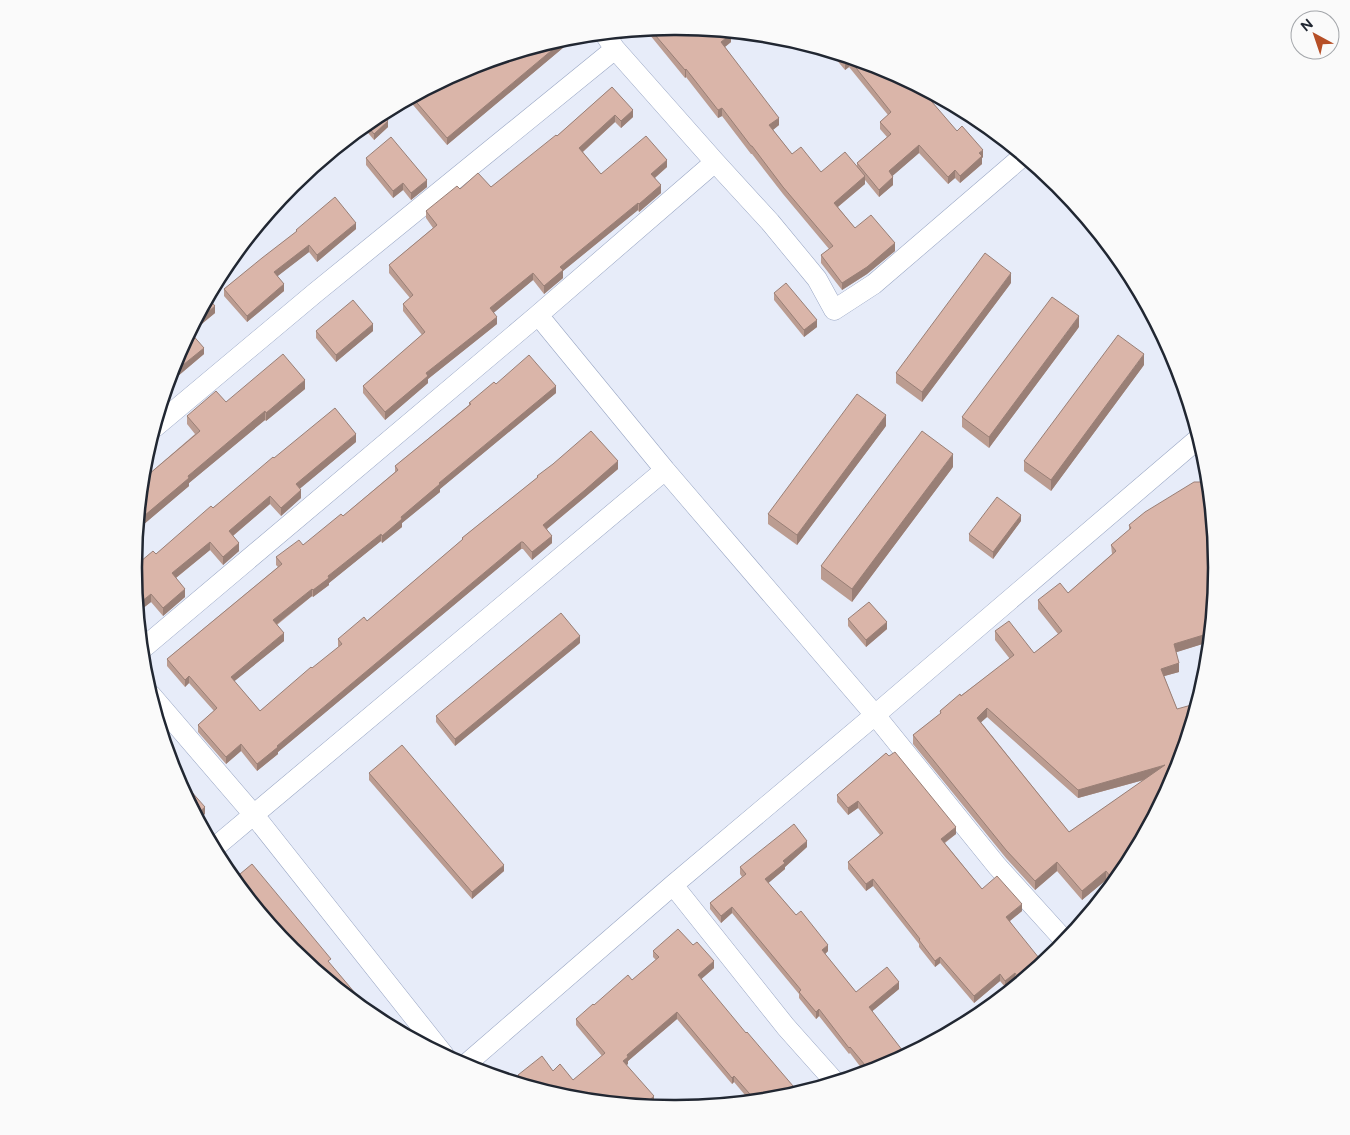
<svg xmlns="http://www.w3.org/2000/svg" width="1350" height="1135" font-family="Figtree,sans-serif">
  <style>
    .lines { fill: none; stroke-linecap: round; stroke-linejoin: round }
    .street-casing { stroke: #98a5c3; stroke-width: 21 }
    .street { stroke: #fff; stroke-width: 20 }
    .wall { fill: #bb9c91; fill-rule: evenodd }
    .shaded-wall { fill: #997f76 }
    .building { fill: #dab5a9; stroke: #997f76; fill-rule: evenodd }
    .rim { fill: none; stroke: #212732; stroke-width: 2.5 }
  </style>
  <rect width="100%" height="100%" fill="#e7ecf9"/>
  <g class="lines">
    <defs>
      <path id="street" d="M604,33L615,49L715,162L770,222L817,279L834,310L874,284L1023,156
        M538,315L665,470L875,715L997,866L1065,941
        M155,427L315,293L615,49
        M142,649L538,315L715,162
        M151,695L254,815L444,1055
        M214,848L665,470
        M673,885L786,1027L835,1082
        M464,1066L673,885L875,715L1199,438"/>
    </defs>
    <use href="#street" class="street-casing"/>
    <use href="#street" class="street"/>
  </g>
  <path class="wall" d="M675,26L731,42L725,47L779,125L773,130L792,154L821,172L857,166V163L887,137L880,129V122L888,115L849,67L845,70L830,52L882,68L957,131L983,157L982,158V164L960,183L955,178L948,184L919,153L892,176L893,185L879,197L865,180V184L838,207L855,228L895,251L867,274L842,290L821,263V255L829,249L783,194L752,154H751L722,116L718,118L686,77L685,78L645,29Z
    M776,36L781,37L789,39L782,44Z
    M564,47L447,145L408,99L468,67Z
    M612,87L633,117L621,128L615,122L583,152L601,174L667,167L655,178L661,193L639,212L638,210L563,271V278L544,294L533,280L493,313L497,324L428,379V383L385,420L363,393V386L422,335L403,311V304L410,298L389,273V265L433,228L426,218V211L460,189L491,187L557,136Z
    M375,117L388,127L374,140L363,127Z
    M366,158L427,187L411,200L403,190L393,198L366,165Z
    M356,229L317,262L309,252L277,276L284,291L247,322L224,296V289L296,232V230Z
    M1011,283L922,402L896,383V373Z
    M774,293L817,327L804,337L774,300Z
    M208,298L215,313L191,333L204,354L178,376L172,369L175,360Z
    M1079,327L989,448L962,427V417Z
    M316,331H373L336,362L316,338Z
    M1144,365L1051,491L1024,471V461Z
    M496,384L556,393L440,489V492L402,523V527L382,543L381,541L329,583V585L313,597L312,596L277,625L284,641L234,681L260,711L339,647L338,646V639L367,621L462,540V538L537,478V476L618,469L585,497L547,529L552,543L532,560L523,549H521L278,752V754L257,771L241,751L226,764L198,732V725L214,711L189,683L185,687L167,666V659L278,567L276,565V557L303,545L343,516L395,472V466L469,405V403Z
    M305,389L266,421L265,420L189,483V486L137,530L142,480L195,434L187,424V416L226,402Z
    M886,426L797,545L768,524V514Z
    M356,442L300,488L301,498L281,516L270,504L233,536L239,551L223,565L210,550L176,578L185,597L163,616L151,602L138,612L156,554L274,458Z
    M953,467L852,602L821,579V566Z
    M1021,521L993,559L969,541V534Z
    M1129,525L1216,568L1209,642L1176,652L1179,672L1164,676L1177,709L1125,868L1111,885L1106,880L1082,900L1057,871L1035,890L1006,858L913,744V735L940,714V711L1010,659L995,640V631L1034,653L1058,634L1038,609V600L1068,593L1112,554L1111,545L1129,530ZM987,717L1078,798L1144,780L1069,832L981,722Z
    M848,619L887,629L866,647L848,626Z
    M580,643L455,746L436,722V716Z
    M886,753L956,834L945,843L982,889L1022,911L1010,921L1039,965L1017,983L1015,980L1005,987L1000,981L974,1003L940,963L935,967L919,947V944L873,886L866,891L848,869V862L880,835L858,808L848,815L837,802V795Z
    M369,773L504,871L472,899L369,780Z
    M807,847L785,867V869L768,883L828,951L825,954L856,992L899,989L872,1011L882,1068L865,1073L850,1053L849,1054L819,1016L816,1019L799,998V994L732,913L721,923L710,909V903L742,877L740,874V867Z
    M693,945L714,968L701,979L780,1098L750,1101L734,1082L732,1084L677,1019L628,1061V1064L626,1065L654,1103L569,1098L518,1082V1075L553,1071L573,1080L602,1056L576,1025V1019L632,980L656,960L653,957V951Z"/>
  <path class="shaded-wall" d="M731,34V42L721,50V42Z
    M782,37L789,39L782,44Z
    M564,40V47L447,145V138Z
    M849,59V67L845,70V62Z
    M686,69V77L685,78V70Z
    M722,108V116L718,118V110Z
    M633,110V117L621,128V121Z
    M615,115V122L579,155V148Z
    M779,118V125L769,133V125Z
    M388,121V127L374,140V134Z
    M919,145V153L889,179V171Z
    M983,150V157L982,158V164L960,183V176L979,153Z
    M667,160V167L651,181V174Z
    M955,170V178L948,184V177Z
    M309,172V179L280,203V199L290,187Z
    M865,176V184L834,210V203Z
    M893,177V185L879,197V190Z
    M427,180V187L411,200V193Z
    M403,183V190L393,198V191Z
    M661,185V193L639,212V204Z
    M638,203V210L563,271V278L544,294V286L560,267Z
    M356,223V229L317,262V255Z
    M895,243V251L867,274L842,290V283Z
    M309,245V252L274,279V272Z
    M533,273V280L490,316V308Z
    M1011,273V283L922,402V392Z
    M284,284V291L247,322V316Z
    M215,306V313L188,335L195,323Z
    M1079,316V327L989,448V437Z
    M497,317V324L428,379V383L385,420V412L426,373Z
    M817,320V327L804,337V330Z
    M373,324V331L336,362V355Z
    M204,348V354L178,376V369Z
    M1144,354V365L1051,491V480Z
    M305,380V389L266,421V413Z
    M556,386V393L440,489V492L402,523V527L382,543V536L401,517L439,483Z
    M265,411V420L189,483V486L137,530L138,521L188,476Z
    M886,415V426L797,545V535Z
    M356,434V442L296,492V484Z
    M953,454V467L852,602V589Z
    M618,461V469L585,497L543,532V525Z
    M301,490V498L281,516V508Z
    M270,496V504L229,539V531Z
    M1021,515V521L993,559V552Z
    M381,534V541L329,583V585L313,597V590L328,576Z
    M552,536V543L532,560V552Z
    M210,542V550L172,581V573Z
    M521,542V549L278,752V754L257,771V764L277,746Z
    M239,543V551L223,565V557Z
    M185,589V597L163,616V608Z
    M312,589V596L273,627V620Z
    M151,594V602L138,612L137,605Z
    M887,622V629L866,647V640Z
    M284,633V641L231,684V677Z
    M1210,633L1209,642L1174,653V644Z
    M580,636V643L455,746V739Z
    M1179,663V672L1161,677V669Z
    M189,676V683L185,687V680Z
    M987,708V717L977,726V718Z
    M241,744V751L226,764V757Z
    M1165,765V774L1078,798V790Z
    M858,801V808L848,815V808Z
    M205,807V814L199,820L196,815Z
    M956,827V834L941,845V839Z
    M807,841V847L785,867V869L765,886V879L783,861Z
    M1057,862V871L1035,890V881Z
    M504,865V871L472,899V892Z
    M1106,871V880L1082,900V891Z
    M873,879V886L866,891V884Z
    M1022,904V911L1006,924V917Z
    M732,907V913L721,923V916Z
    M828,945V951L822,957V950Z
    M940,957V963L935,967V961Z
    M1039,958V965L1017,983V976Z
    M714,961V968L698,982V975Z
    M1015,973V980L1005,987V981Z
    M1000,974V981L974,1003V996Z
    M899,982V989L869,1014V1007Z
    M819,1009V1016L816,1019V1012Z
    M677,1012V1019L628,1061V1064L623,1068V1061L627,1055Z
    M734,1076V1082L732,1084V1078Z
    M654,1096V1103L650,1106H643Z"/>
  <path class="building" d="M675,26L728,32L731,34L721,42L779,118L769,125L792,154L801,147L821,172L845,152L865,176L834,203L855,228L871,215L895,243L867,267L842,283L821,255L833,246L783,187L752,146H751L722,108L718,110L686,69L685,70L650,29Z
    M563,39L564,40L447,138L412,97L468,67Z
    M838,54L882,68L920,88L957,131L962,126L983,150L979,153L982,156L960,176L955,170L948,177L919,145L889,171L893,177L879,190L857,163L891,134L880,122L891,112L849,59L845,62Z
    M612,87L633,110L621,121L615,115L579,148L601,174L646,136L667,160L651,174L661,185L639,204L638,203L560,267L563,270L544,286L533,273L490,308L497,317L426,373L428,376L385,412L363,386L425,332L403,304L413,295L389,265L437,225L426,211L457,186L460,189L478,173L491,187L556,135L557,136Z
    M382,113L388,121L374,134L366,124L375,117Z
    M391,137L427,180L411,193L403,183L393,191L366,158Z
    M309,171V172L290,187L292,185Z
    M335,197L356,223L317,255L309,245L274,272L284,284L247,316L224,289L262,258L297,231L296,230Z
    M985,253L1011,273L922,392L896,373Z
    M786,283L817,320L804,330L774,293Z
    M1052,297L1079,316L989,437L962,417Z
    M208,298L215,306L195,323Z
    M353,300L373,324L336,355L316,331Z
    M190,332L204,348L178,369L174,364L175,360Z
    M1118,335L1144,354L1051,480L1024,461Z
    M283,354L305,380L266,413L265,411L188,476L189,478L138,521L142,480L200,431L187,416L216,391L226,402Z
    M529,355L556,386L439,483L440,484L401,517L402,519L382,536L381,534L328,576L329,578L313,590L312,589L273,620L284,633L231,677L260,711L311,667L312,668L342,644L338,639L364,617L367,621L463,539L462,538L538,477L537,476L553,464L591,431L618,461L585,490L543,525L552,536L532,552L523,542H521L277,746L278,747L257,764L241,744L226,757L198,725L217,708L189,676L185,680L167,659L282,564L276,557L299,540L303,545L341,514L343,516L398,470L395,466L471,404L469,403L494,382L496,384Z
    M857,394L886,415L797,535L768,514Z
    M335,408L356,434L296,484L301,490L281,508L270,496L229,531L239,543L223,557L210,542L172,573L185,589L163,608L151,594L137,605L134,567L153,551L156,554L211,506L213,508L273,457L274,458Z
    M922,431L953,454L852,589L821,566Z
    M1194,482H1208L1216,568L1210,633L1174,644L1179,663L1161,669L1177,709L1195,704L1196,706L1180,757H1179L1180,759L1175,775L1125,868L1114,881L1106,871L1082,891L1057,862L1035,881L1006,850L913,735L941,713L940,711L960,694L961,696L1014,655L995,631L1009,621L1034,653L1062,631L1038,600L1060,583L1068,593L1116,551L1111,545L1131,528L1129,525L1145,512ZM987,708L1078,790L1165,765L1069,832L977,718Z
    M997,497L1021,515L993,552L969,534Z
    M869,602L887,622L866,640L848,619Z
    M561,613L580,636L455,739L436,716Z
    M402,745L504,865L472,892L369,773Z
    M895,752L956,827L941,839L982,889L997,876L1022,904L1006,917L1039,958L1017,976L1015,973L1005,981L1000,974L974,996L940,957L935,961L919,940L920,939L873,879L866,884L848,862L883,833L858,801L848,808L837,795L886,753L889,756Z
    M174,772L205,807L196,815L175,774Z
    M794,824L807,841L783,861L785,863L765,879L796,915L801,911L828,945L822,950L856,992L887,967L899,982L869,1007L906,1055L882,1068L870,1071L850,1047L849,1048L819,1009L816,1012L799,992L801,990L732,907L721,916L710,903L746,874L740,867Z
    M252,864L331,959L328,961L377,1019L292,950L234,879Z
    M678,929L693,945L697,942L714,961L698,975L746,1033L747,1032L799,1093L780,1098L756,1101L734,1076L732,1078L677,1012L627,1055L628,1057L623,1061L654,1096L643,1106L569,1098L525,1085L518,1075L542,1056L553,1071L560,1064L573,1080L605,1053L576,1019L593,1004L594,1005L628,975L632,980L659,957L653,951Z"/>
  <path d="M0 0H1350V1135H0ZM674 35H676A532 532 0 0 1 1208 567V568A532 532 0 0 1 676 1100H674A532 532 0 0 1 142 568V567A532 532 0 0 1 674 35Z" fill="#fafafa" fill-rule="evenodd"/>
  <path class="rim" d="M674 35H676A532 532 0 0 1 1208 567V568A532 532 0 0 1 676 1100H674A532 532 0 0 1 142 568V567A532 532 0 0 1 674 35Z"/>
  <g transform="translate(1315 35) rotate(320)"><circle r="24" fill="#fafafa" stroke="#a3a6aa"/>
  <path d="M0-4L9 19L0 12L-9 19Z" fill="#b64f27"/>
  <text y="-8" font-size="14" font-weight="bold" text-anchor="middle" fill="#212732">N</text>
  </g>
</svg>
